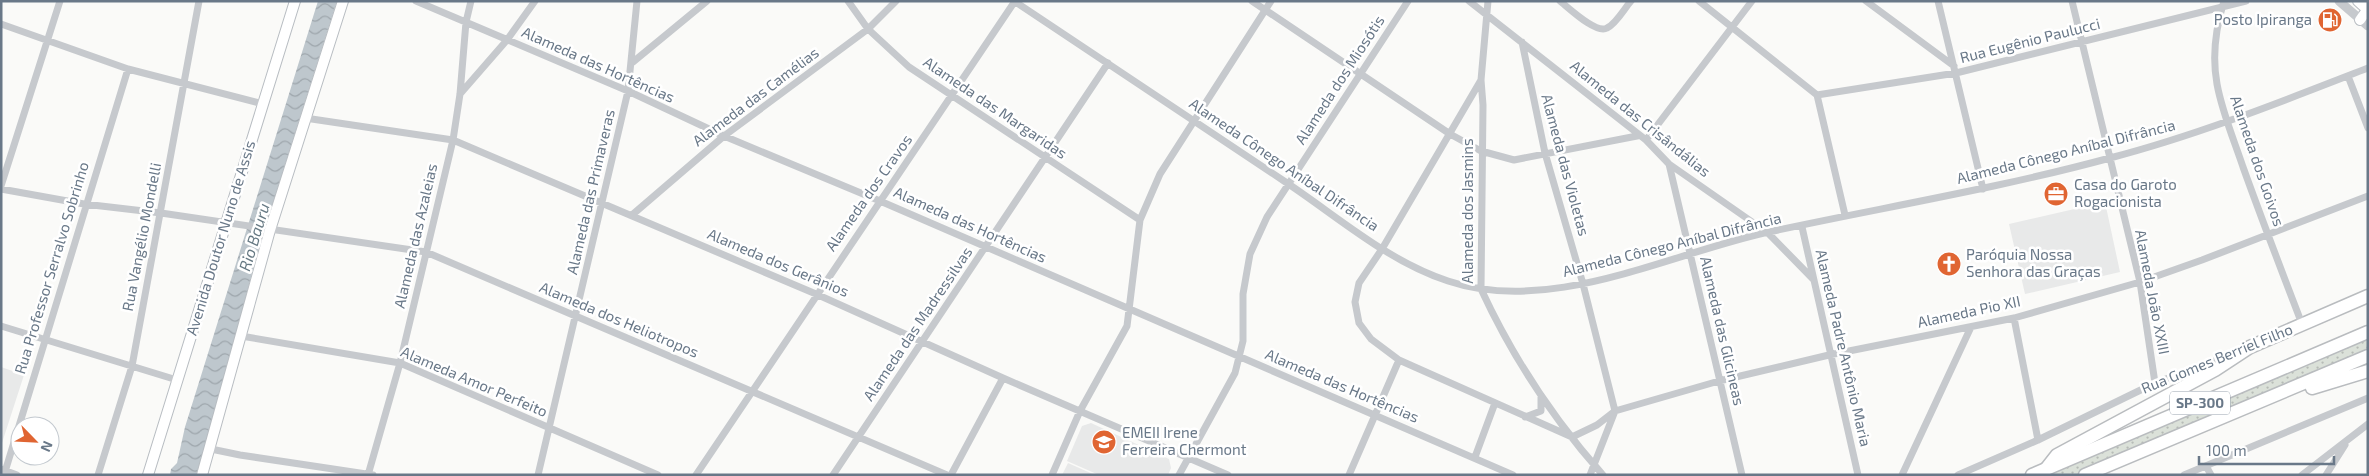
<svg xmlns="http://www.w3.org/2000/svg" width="2369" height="476" font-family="'Exo 2',sans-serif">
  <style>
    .built { fill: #e8e9e9 }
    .grass { fill: url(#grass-dots) }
    .water { fill: url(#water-waves) }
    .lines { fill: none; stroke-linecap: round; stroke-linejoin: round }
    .secondary-casing { stroke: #b8bdc2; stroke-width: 12 }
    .trunk-casing { stroke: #b9bcbf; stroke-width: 15 }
    .motorway-casing { stroke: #b9bcbf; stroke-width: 15 }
    .minor { stroke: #c6c9cd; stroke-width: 7 }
    .tertiary { stroke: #c6c9cd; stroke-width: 9 }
    .secondary { stroke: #fff; stroke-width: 10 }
    .trunk { stroke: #fff; stroke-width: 12 }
    .motorway { stroke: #fff; stroke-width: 12 }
    .labels { text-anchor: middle; stroke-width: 5; stroke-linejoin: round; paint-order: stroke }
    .shield { fill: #fff; stroke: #96a0ac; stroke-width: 1 }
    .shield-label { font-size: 14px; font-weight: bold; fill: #697888 }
    .poi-label { font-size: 15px; fill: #697888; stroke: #fff; text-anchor: start }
    .street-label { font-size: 15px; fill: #697888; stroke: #fff }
    .water-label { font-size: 16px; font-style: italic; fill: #667983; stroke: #fff }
  </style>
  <defs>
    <pattern id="grass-dots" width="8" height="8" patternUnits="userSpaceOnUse" patternTransform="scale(1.25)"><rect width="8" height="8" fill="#dbe1d9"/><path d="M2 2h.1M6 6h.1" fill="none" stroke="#b6bbb6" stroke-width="1.8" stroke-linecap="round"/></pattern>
    <pattern id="water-waves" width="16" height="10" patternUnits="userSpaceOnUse" patternTransform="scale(1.25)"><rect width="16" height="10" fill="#bec7cd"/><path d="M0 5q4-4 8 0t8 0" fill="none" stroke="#9ea6ac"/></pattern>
  </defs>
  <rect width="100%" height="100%" fill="#fafaf8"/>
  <path class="built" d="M2105,202L2120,272L2025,294L2009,224Z
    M1,367L24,375L1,446Z
    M1091,423L1169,459L1171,468L1168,475H1099L1067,461L1082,426Z
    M1068,463L1095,475H1062Z"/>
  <path class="grass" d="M2368,338V350L2076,475H2045Z"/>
  <path class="water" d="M318,1H337L258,250L215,416L196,475H170L171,469L177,463L185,427Z"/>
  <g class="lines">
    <defs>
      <path id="secondary" d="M2358,1L2368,10
        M2360,20L2367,10
        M148,475L295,1
        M202,475L270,230L343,1"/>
      <path id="trunk" d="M2046,469L2057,455L2215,370L2250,347L2368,296"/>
      <path id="motorway" d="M2312,388L2368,371
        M2032,475L2368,332
        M2085,475L2368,356"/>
    </defs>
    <use href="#secondary" class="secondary-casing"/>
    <use href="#trunk" class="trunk-casing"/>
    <use href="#motorway" class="motorway-casing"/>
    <path class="minor" d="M416,1L628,91L724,136L880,201L1513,475
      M848,1L868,29L909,67L1140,220
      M1014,1C1104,61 1194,121 1284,181C1337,216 1387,261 1448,281C1549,315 1664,256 1764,233C1879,208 1996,189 2110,158C2198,135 2283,101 2368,68
      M1252,1L1450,134L1481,151L1514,160L1637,136
      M1469,1L1646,140L1669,164L1768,233L1813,279
      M1488,1L1481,80L1483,105L1481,289C1512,356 1554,420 1603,475
      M1560,1C1570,9 1596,34 1607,28C1616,24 1624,9 1631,1
      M1699,1L1817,95L1845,215
      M1866,1L1954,66
      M1938,1L1983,189
      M2072,1L2140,282L2155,383
      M2224,1C2216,27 2212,57 2217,84C2222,112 2234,140 2243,167C2262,220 2282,272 2302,324
      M1,24L128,69L263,104
      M1522,42L1545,153L1583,284L1615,411
      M633,62L707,1
      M2348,76L2368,128
      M1481,80L1382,249L1359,283L1355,302L1359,323L1371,339L1399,360L1572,437
      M460,94L507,40L535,1
      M1817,95L1956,73L2246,1
      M305,118L453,140L816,294L1003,378L1228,475
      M1646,140L1752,1
      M1669,164L1742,475
      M1,186L60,1
      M1,189L84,204L161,213L426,252L947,475
      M632,215L724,136L868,29L896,1
      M1802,227L1858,475
      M2014,318L2038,440
      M1,326L177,380
      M241,336L400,363L658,475
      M1525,417L1541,411V397
      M1572,437L1597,425L1615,411L1719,381L1829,355L2014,318L2140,282L2202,260L2368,196
      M211,449L240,455L373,475
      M1475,457L1495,403
      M2206,466L2211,475
      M1,469L17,475
      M4,475L128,69
      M98,475L132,366L199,1
      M368,475L400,363L453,140L460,94L466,22L471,1
      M538,475L628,91L637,1
      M696,475L1015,1
      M833,475L1108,63
      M951,475L1003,378
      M1052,475L1080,411L1127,326L1140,220L1160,174L1271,1
      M1179,475L1235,373L1243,341V294L1250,254L1267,217L1408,1
      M1349,475L1399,360
      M1590,475L1615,411
      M1902,475L1971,327
      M1958,475L2038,440L2155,383L2228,356
      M2184,475L2368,398
      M2302,475L2368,424
      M2326,475L2345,445"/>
    <path class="tertiary" d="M2339,1L2368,26"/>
    <use href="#secondary" class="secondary"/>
    <use href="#trunk" class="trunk"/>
    <use href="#motorway" class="motorway"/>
  </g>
  <defs>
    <symbol id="fuel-disc" viewBox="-11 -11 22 22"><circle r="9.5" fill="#e06532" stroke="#fff"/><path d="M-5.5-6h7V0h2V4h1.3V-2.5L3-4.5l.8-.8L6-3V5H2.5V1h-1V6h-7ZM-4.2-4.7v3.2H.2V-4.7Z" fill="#fff"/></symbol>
    <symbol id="office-disc" viewBox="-11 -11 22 22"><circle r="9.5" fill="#e06532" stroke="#fff"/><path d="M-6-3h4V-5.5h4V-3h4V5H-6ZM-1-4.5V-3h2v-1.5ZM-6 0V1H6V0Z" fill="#fff"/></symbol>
    <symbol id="church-disc" viewBox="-11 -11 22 22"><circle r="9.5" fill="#e06532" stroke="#fff"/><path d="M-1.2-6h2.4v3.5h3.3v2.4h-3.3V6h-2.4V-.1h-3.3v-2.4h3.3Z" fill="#fff"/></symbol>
    <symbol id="school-disc" viewBox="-11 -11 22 22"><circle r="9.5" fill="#e06532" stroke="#fff"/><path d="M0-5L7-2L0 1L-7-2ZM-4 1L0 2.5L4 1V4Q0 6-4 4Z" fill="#fff"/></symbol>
  </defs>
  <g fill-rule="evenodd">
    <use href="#fuel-disc" x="2316" y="6" width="28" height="28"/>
    <use href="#office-disc" x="2042" y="180" width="28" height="28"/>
    <use href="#church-disc" x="1935" y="250" width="28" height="28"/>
    <use href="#school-disc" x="1090" y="428" width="28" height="28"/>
  </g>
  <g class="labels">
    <rect class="shield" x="2170" y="391.5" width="60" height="23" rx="4"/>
    <g class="shield-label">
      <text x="2200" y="408">SP-300</text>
    </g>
    <g class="poi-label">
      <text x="2312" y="25" text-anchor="end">Posto Ipiranga</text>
      <text x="2074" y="190">Casa do Garoto<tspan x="2074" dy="17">Rogacionista</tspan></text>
      <text x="1966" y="260">Paróquia Nossa<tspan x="1966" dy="17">Senhora das Graças</tspan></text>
      <text x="1122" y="438">EMEII Irene<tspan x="1122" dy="17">Ferreira Chermont</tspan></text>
    </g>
    <g class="street-label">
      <text transform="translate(2030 41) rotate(-14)" y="5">Rua Eugênio Paulucci</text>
      <text transform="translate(598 65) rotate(24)" y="5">Alameda das Hortências</text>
      <text transform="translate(1340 80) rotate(-57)" y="5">Alameda dos Miosótis</text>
      <text transform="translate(756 97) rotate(-37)" y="5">Alameda das Camélias</text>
      <text transform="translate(995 108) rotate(34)" y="5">Alameda das Margaridas</text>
      <text transform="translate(1640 119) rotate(39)" y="5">Alameda das Crisândálias</text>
      <text transform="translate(2066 152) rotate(-14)" y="5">Alameda Cônego Aníbal Difrância</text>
      <text transform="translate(2257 161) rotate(71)" y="5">Alameda dos Goivos</text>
      <text transform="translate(1284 165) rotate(34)" y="5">Alameda Cônego Aníbal Difrância</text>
      <text transform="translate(1565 165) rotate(75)" y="5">Alameda das Violetas</text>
      <text transform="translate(591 192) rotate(-77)" y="5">Alameda das Primaveras</text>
      <text transform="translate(869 193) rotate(-55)" y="5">Alameda dos Cravos</text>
      <text transform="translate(1468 211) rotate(-90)" y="5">Alameda dos Jasmins</text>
      <text transform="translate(970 225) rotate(24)" y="5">Alameda das Hortências</text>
      <text transform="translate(416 236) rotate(-77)" y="5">Alameda das Azaleias</text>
      <text transform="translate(142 237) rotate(-79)" y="5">Rua Vangélio Mondelli</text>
      <text transform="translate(221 238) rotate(-73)" y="5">Avenida Doutor Nuno de Assis</text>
      <text transform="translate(1672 245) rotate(-14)" y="5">Alameda Cônego Aníbal Difrância</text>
      <text transform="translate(778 263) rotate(23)" y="5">Alameda dos Gerânios</text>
      <text transform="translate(52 268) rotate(-73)" y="5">Rua Professor Serralvo Sobrinho</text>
      <text transform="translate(2152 292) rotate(79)" y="5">Alameda João XXIII</text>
      <text transform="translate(1969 312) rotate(-12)" y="5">Alameda Pio XII</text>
      <text transform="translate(619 320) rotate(23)" y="5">Alameda dos Heliotropos</text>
      <text transform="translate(918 324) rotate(-56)" y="5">Alameda das Madressilvas</text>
      <text transform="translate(1722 331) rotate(77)" y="5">Alameda das Glicineas</text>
      <text transform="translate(1843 348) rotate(77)" y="5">Alameda Padre Antônio Maria</text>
      <text transform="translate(2217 359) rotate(-22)" y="5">Rua Gomes Berriel Filho</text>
      <text transform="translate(474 382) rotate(23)" y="5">Alameda Amor Perfeito</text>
      <text transform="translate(1342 386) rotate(23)" y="5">Alameda das Hortências</text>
    </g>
    <g class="water-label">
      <text transform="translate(254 237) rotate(-73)" y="6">Rio Bauru</text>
    </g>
  </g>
  <rect width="2369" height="476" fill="none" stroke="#697888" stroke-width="5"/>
  <g transform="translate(35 441) rotate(114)"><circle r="24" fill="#ffffff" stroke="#c3c9cf"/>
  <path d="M0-4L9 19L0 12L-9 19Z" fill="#e06532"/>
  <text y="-8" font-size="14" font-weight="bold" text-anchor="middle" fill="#697888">N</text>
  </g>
  <path d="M2199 456v8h135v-8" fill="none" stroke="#697888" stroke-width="2.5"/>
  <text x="2206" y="456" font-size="15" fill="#697888" stroke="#ffffff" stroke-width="4" paint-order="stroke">100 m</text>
</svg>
